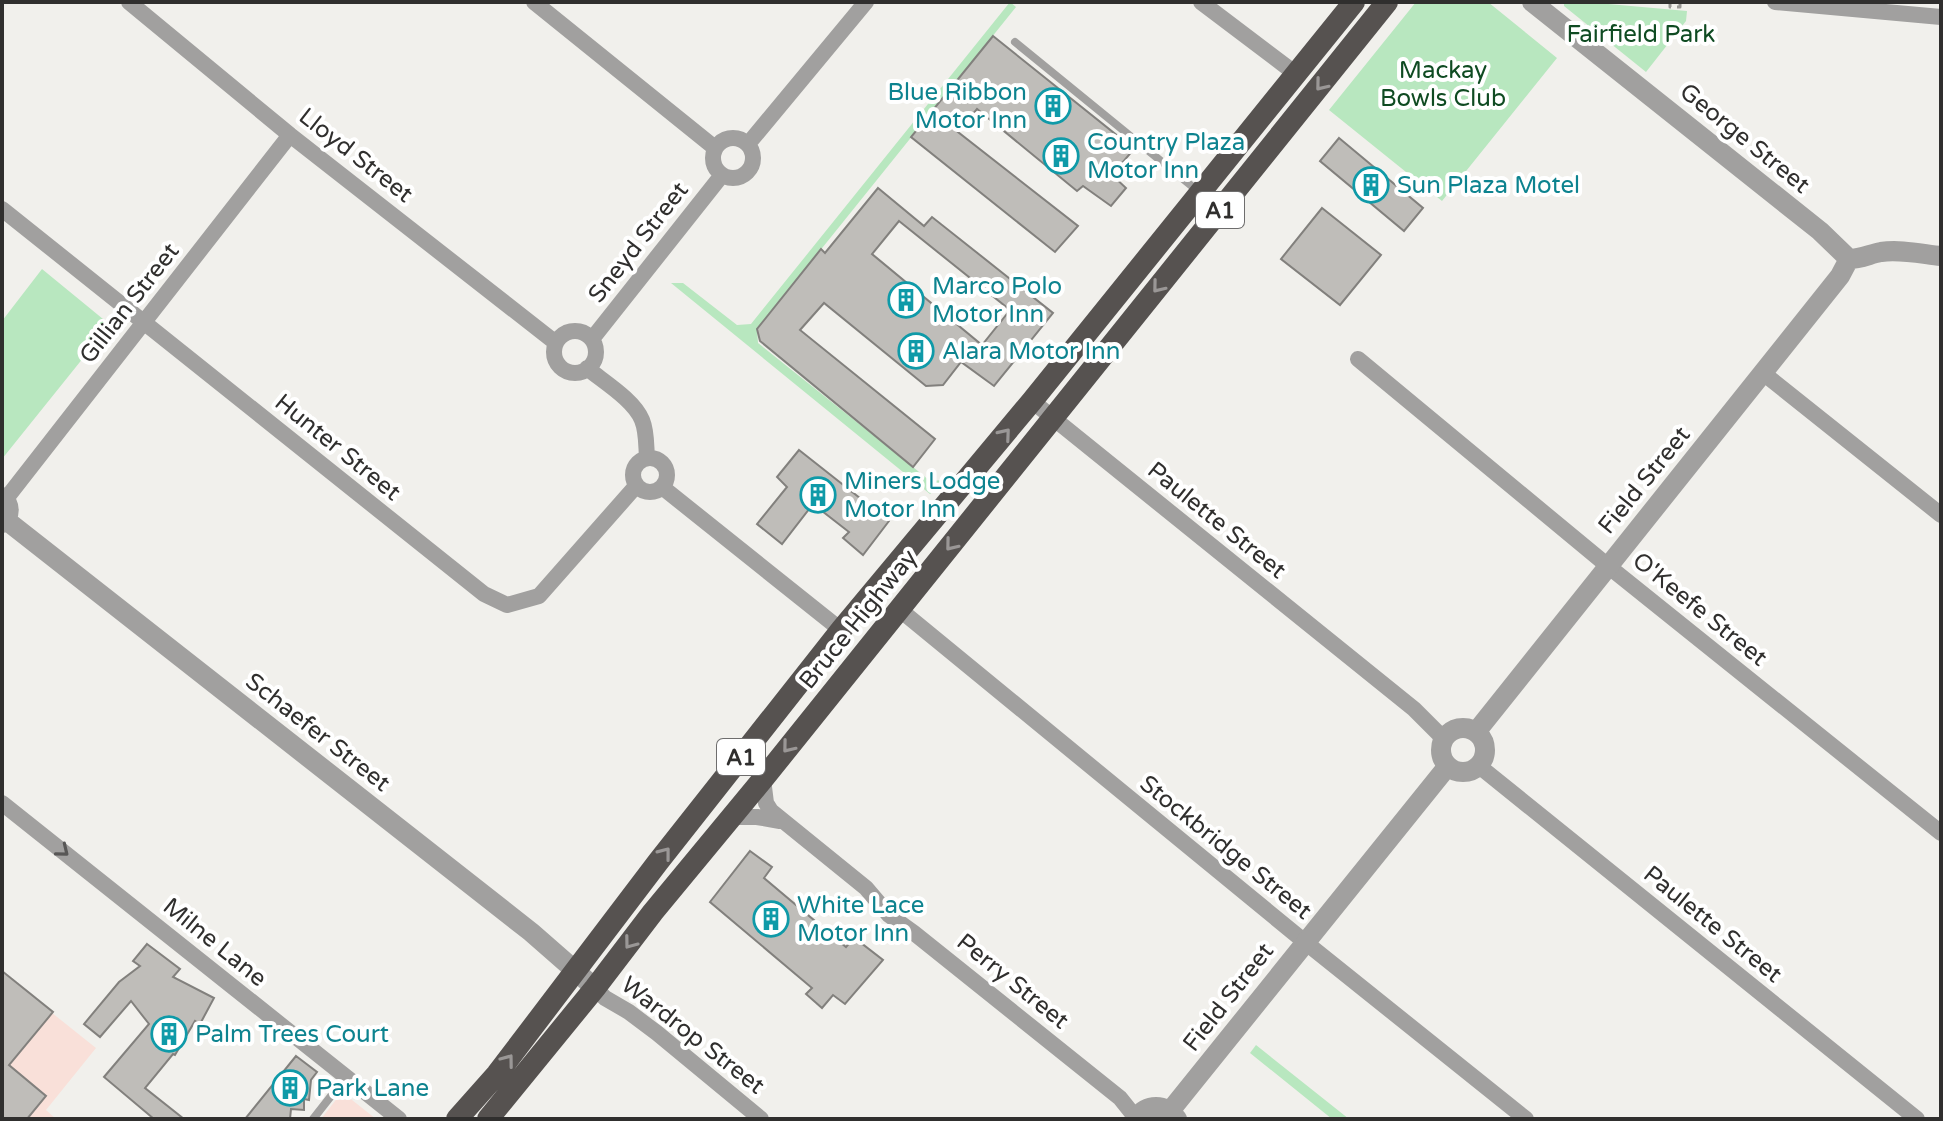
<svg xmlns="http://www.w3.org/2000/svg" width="1943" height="1121" font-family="'Varela Round',sans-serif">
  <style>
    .commercial { fill: #f9e0d9 }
    .green { fill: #b8e7bf }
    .building { fill: #bfbdb9; stroke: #82807d; stroke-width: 2; fill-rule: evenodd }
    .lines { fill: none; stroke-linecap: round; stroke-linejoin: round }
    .path { stroke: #999895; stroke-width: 3; stroke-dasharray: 6 6; stroke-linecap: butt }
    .service { stroke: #a1a09f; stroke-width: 8 }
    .minor { stroke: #a1a09f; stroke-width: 16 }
    .tertiary { stroke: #a1a09f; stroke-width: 20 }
    .trunk { stroke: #565250; stroke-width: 22 }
    .oneway { stroke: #9a9796 }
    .oneway2 { stroke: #585756 }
    .labels { text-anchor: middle; stroke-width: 8; stroke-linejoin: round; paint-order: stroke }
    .shield { fill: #fff; stroke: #6e6d6d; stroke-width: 2 }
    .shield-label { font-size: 22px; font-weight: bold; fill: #302f2e }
    .park-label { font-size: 24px; fill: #0f4b22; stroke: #fff }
    .culture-label { font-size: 24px; fill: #0d838f; stroke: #fff; text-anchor: start }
    .street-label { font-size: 24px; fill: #302f2e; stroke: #fff }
  </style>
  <rect width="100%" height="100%" fill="#f1f0ec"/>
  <path class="commercial" d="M2,973L96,1048L46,1110L56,1119H2Z
    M342,1092L376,1119H321Z"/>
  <path class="green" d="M1010,2L1016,7L757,329L758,343L913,467L930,481L944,480L930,494L671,283H683L737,325L751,324Z
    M1416,2H1488L1557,58L1442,201L1329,110Z
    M1564,2H1586L1687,11L1686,21L1646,72L1564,6Z
    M42,269L103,319L104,332L2,459V321Z
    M1256,1045L1349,1119H1332L1250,1053Z"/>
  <path class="building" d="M993,36L1134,149L1112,175L1126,188L1111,206L1083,186L1077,191L977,109L958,132L1078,226L1055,252L911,137Z
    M1339,138L1423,208L1404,231L1320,161Z
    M878,188L924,226L932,217L1053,313L994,386L961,362L943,385L926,386L824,303L800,330L935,439L913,467L760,341L757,329L821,249L825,253ZM899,221L1010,310L982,345L872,254Z
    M1322,208L1381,255L1340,305L1281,259Z
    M799,450L889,521L863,555L843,538L849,532L813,504L782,544L757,524L787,487L777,477Z
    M750,851L772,867L764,878L846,947L852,940L861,943L883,960L845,1004L833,995L822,1008L806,994L812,988L710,902Z
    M147,944L180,969L173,977L214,998L200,1024L195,1021L175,1055L173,1054L145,1088L184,1119H154L104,1077L149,1024L131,1001L100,1037L84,1024L119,982L140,966L133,961Z
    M2,971L53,1012L9,1065L46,1096L27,1119H2Z
    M296,1056L317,1072L311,1080L309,1100L304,1099V1110L291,1109L290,1119H245Z"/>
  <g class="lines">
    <path class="path" d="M1670,2V7H1680V2"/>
    <path class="service" d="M1015,42L1199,192
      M313,1119L346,1077"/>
    <path class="minor" d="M129,2L290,135L556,343
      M534,2L715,148
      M1201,2L1296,74
      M1775,2L1941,17
      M713 158a20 20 0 1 1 40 0a20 20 0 1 1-40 0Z
      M748,144L866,2
      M2,209L484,594L507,605L539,596L636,486
      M554 352a21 21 0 1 1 42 0a21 21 0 1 1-42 0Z
      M592,339L722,175
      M1358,359L1608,566L1941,833
      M587,368C604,382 634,400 642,420C647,432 646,446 647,458
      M1763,373L1941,515
      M1032,401L1414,709L1443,738
      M633 475a17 17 0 1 1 34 0a17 17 0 1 1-34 0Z
      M662,487L841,630
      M5,500L290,135
      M899,609L1305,942L1526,1119
      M1479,766L1917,1119
      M763,779L766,803L771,811L866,888L889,915L914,933L1120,1098L1136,1118
      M2,803L399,1119
      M732,817H757L780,821
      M595,988L605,998L629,1012L657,1033L761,1119"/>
    <path class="tertiary" d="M1532,2L1820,231L1849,259C1861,259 1870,254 1881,252C1900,249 1922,254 1941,256
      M2,497C11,505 11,515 2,523
      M6,520L531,932L595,988
      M1441 750a22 22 0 1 1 44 0a22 22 0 1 1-44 0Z
      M1476,732L1840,276L1849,259
      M1170,1111L1447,767
      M1135,1119C1147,1103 1165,1103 1177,1119"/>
    <path class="trunk" d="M457,1119L497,1074L658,862L841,630L1032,401L1354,2
      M488,1119L595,988L653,912L763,779L1387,2"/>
  </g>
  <defs><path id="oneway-chevron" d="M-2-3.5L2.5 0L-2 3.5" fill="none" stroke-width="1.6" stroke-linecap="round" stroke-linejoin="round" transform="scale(2)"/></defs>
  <g class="oneway">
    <use href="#oneway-chevron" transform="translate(1321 85) rotate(129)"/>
    <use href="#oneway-chevron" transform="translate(1158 287) rotate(129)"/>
    <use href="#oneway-chevron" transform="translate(1005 434) rotate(-50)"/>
    <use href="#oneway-chevron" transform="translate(951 545) rotate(129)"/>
    <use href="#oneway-chevron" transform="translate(788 747) rotate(129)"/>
    <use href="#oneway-chevron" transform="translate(665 853) rotate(-52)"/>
    <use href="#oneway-chevron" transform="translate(630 943) rotate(127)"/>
    <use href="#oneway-chevron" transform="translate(508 1060) rotate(-53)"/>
  </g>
  <use class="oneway2" href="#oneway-chevron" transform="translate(63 851) rotate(39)"/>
  <defs>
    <symbol id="building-ring" viewBox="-11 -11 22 22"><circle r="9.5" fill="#fff" stroke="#0f9aa8" stroke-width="1.5"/><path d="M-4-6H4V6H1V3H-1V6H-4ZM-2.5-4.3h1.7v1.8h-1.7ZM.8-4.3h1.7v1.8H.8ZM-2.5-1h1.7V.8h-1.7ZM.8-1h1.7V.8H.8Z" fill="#0f9aa8"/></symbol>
  </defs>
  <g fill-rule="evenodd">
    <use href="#building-ring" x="1033" y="86" width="40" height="40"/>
    <use href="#building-ring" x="1041" y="136" width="40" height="40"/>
    <use href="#building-ring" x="1351" y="165" width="40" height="40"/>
    <use href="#building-ring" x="886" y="280" width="40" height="40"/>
    <use href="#building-ring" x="896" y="331" width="40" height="40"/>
    <use href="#building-ring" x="798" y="475" width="40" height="40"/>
    <use href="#building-ring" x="751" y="899" width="40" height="40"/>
    <use href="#building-ring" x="149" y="1014" width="40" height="40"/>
    <use href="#building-ring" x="270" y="1068" width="40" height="40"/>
  </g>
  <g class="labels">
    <g class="shield">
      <rect x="1196" y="192" width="48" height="36" rx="6"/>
      <rect x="717" y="739" width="48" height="36" rx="6"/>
    </g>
    <g class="shield-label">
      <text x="1220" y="218">A1</text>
      <text x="741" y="765">A1</text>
    </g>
    <g class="park-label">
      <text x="1641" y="42">Fairfield Park</text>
      <text x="1443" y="78">Mackay<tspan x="1443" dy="28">Bowls Club</tspan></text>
    </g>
    <g class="culture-label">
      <text x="1027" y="100" text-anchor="end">Blue Ribbon<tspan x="1027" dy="28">Motor Inn</tspan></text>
      <text x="1087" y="150">Country Plaza<tspan x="1087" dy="28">Motor Inn</tspan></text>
      <text x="1397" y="193">Sun Plaza Motel</text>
      <text x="932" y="294">Marco Polo<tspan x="932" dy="28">Motor Inn</tspan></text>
      <text x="942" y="359">Alara Motor Inn</text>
      <text x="844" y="489">Miners Lodge<tspan x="844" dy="28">Motor Inn</tspan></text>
      <text x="797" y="913">White Lace<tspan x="797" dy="28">Motor Inn</tspan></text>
      <text x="195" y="1042">Palm Trees Court</text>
      <text x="316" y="1096">Park Lane</text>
    </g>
    <g class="street-label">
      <text transform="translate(1745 138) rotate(39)" y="8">George Street</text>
      <text transform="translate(356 155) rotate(38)" y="8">Lloyd Street</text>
      <text transform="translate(638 242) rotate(-52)" y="8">Sneyd Street</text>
      <text transform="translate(129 303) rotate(-52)" y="8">Gillian Street</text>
      <text transform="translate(338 447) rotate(39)" y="8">Hunter Street</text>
      <text transform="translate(1644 480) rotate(-51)" y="8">Field Street</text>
      <text transform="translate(1217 520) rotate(39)" y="8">Paulette Street</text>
      <text transform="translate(1700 609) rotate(39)" y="8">O'Keefe Street</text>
      <text transform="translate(858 619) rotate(-51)" y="8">Bruce Highway</text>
      <text transform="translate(318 732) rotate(38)" y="8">Schaefer Street</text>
      <text transform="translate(1226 847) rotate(39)" y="8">Stockbridge Street</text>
      <text transform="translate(1713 924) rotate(39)" y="8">Paulette Street</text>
      <text transform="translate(215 942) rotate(39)" y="8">Milne Lane</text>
      <text transform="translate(1013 981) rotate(39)" y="8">Perry Street</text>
      <text transform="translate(1228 997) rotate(-52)" y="8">Field Street</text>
      <text transform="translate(693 1035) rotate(38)" y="8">Wardrop Street</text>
    </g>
  </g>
  <rect width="1943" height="1121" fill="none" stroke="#302f2e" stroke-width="8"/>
</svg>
